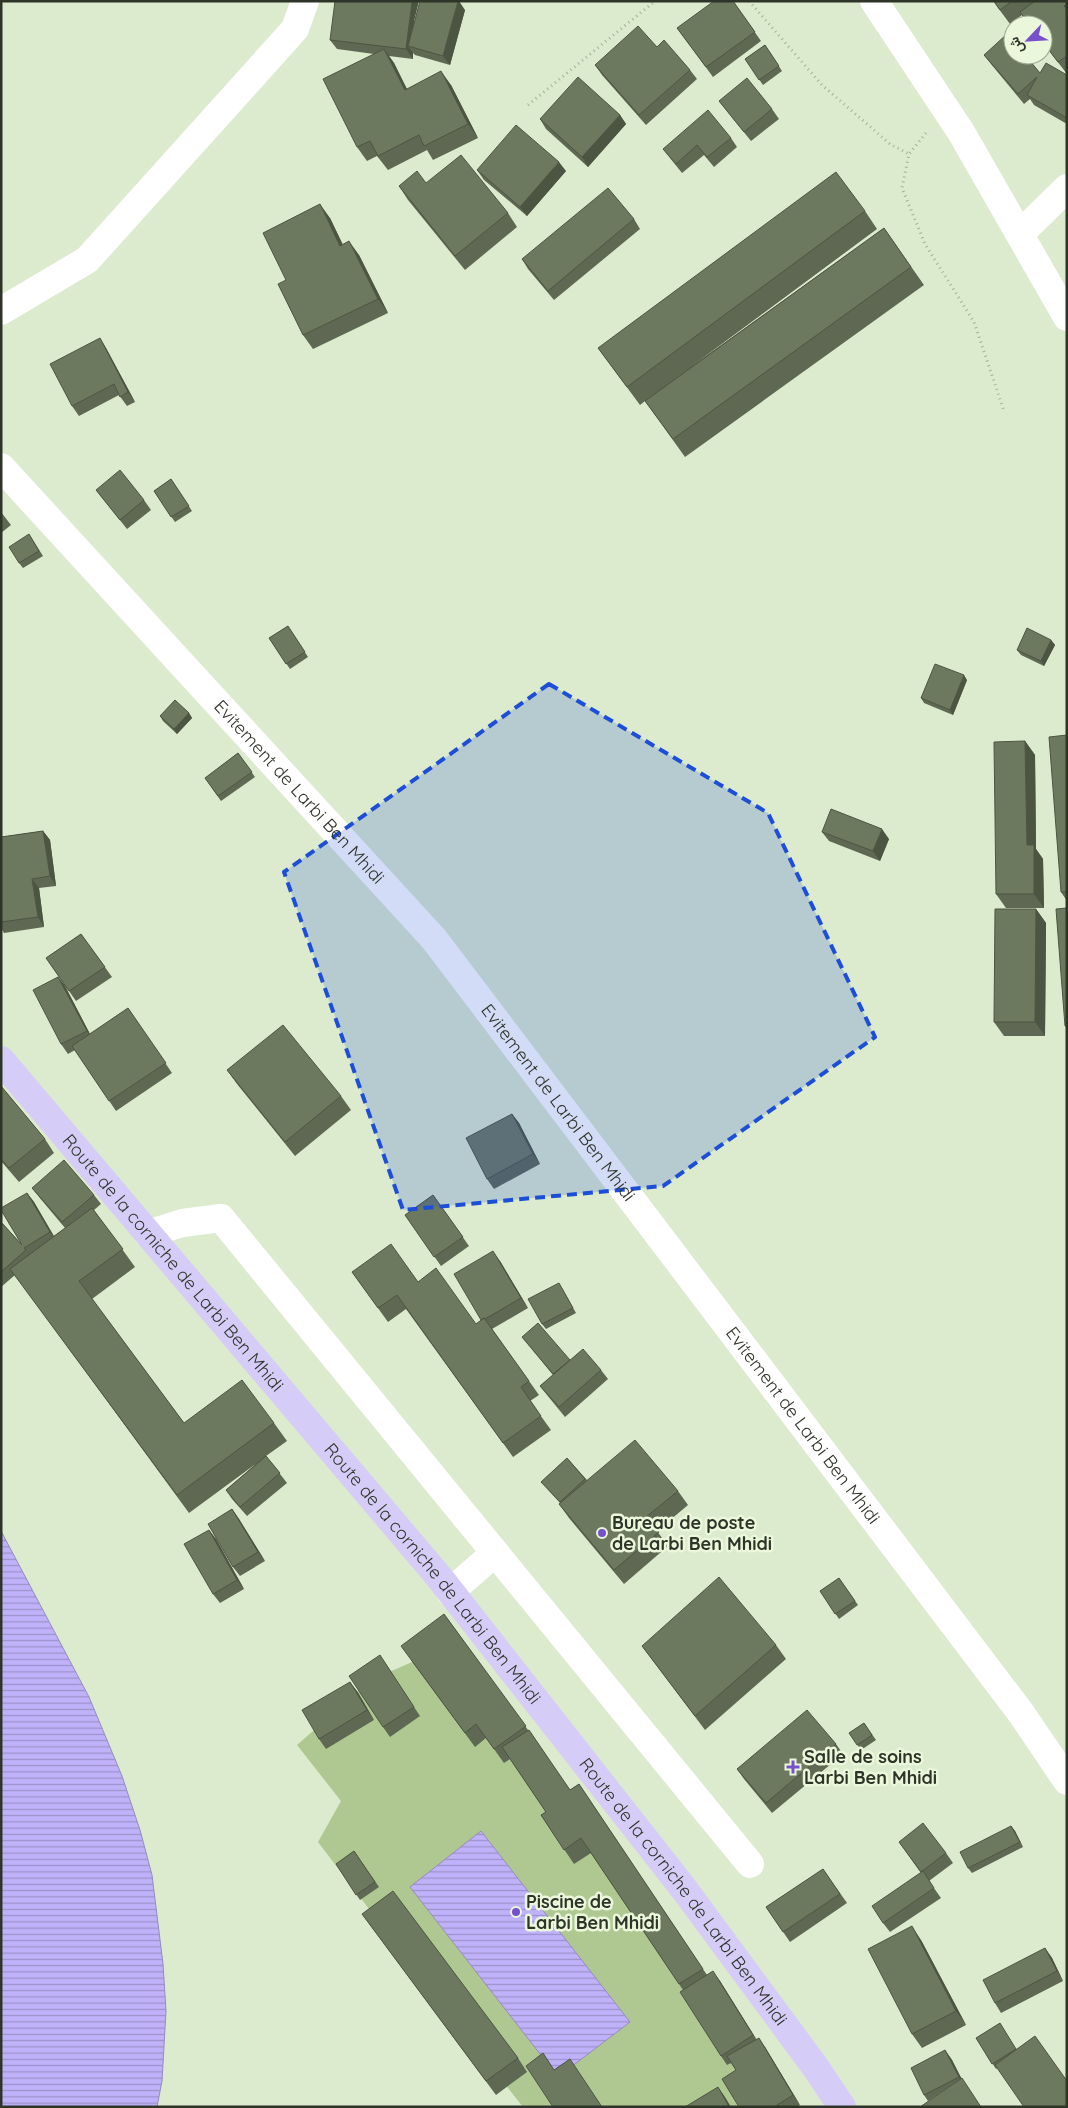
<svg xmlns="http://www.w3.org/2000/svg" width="1068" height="2108" font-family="Quicksand,Vazirmatn,sans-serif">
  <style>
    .green { fill: #afc892 }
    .water { fill: url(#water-rules); stroke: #948cbb }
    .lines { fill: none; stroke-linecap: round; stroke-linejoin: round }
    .path { stroke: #a5b099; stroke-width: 3; stroke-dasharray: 1 4; stroke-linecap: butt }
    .minor { stroke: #fff; stroke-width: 28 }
    .major { stroke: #d5cdf7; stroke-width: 28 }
    .wall { fill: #5e6852 }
    .shaded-wall { fill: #4c5542 }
    .building { fill: #6d795f; stroke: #4c5542 }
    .marked { fill: #1d4ed8; fill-opacity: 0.2; stroke: #1d4ed8; stroke-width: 4; stroke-dasharray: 10 6; stroke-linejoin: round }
    .poi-dot { fill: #7651ca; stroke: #eaf7db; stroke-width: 2 }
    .labels { text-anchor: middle; stroke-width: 5; stroke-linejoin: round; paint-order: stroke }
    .street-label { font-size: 18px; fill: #2f3429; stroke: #eaf7db }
    .poi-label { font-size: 18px; font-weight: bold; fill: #2f3429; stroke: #eaf7db; text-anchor: start }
  </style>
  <defs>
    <pattern id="water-rules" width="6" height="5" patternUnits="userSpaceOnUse" patternTransform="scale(1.25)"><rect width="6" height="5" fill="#c0b2fa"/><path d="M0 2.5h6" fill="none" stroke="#9c92ca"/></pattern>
  </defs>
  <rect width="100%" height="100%" fill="#dceace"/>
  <path class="green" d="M428,1655L475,1690L786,2107H523L433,1993L318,1842L341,1801L297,1745L371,1680Z"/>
  <path class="water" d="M1,1531L89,1697L122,1776L140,1830L152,1875L163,1964L166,2011L162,2081L157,2107H1Z
    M481,1831L630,2022L558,2077L410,1887Z"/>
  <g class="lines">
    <path class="path" d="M749,1L822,85L890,144L909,154
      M528,105L655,1
      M926,133L909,154L902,188L925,244L974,322L1004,411"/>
    <g class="minor">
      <path d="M874,1L961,132L1067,317"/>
      <path d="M1020,234L1067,188"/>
      <path d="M1,311L87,260L295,29L305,1"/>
      <path id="s1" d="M1,467L434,939L1021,1713L1067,1781"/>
      <path d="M148,1234L182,1223L221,1218L750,1864"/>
      <path d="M450,1592L495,1553"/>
    </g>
    <path class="major" id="s2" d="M1,1060L439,1577L684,1889L816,2068L842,2107"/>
  </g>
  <path class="wall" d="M733,1L761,41L713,77L677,28Z
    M993,1H1067V74L1043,43V25H1029L1022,15L1010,24Z
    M465,10L450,65L415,55L413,53V59L389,56L394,63L407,89L451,85L478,138L433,160L427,150L388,170L377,156L367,161L357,147L374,54L337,49L330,40Z
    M765,45L782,71L763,85L745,59Z
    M657,47L690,70L697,79L646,125L602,75L595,65Z
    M984,55L1040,73L1067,75V124L1034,105L1030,99L1024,104L991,64Z
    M719,101L772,109L779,119L751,141Z
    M620,115L626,124L588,167L546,129L540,119Z
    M731,138L737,147L714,167L704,155L682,173L670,158L663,149Z
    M477,170L566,171L527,216L484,180Z
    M426,183L508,213L517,227L465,270L408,200L399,186Z
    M865,211L877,229L692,366L884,228L924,285L685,457L645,401L640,405L598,348Z
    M330,218L343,245L359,255L388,313L313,349L303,335Z
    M634,219L640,229L554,300L528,269L522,259Z
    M100,338L106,348L135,402L127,406L119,395L79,416L72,406Z
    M171,479L192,511L175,522L154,491Z
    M96,490L144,500L151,510L127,529Z
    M1,512L11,525L1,533Z
    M29,534L43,556L23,568L19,563Z
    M288,626L308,657L290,669L269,638Z
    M1051,640L1055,645L1044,666L1021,655L1017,650Z
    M967,680L953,715L924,703L921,698Z
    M189,713L192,718L177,734L163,721L160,716Z
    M1067,735V901L1061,892Z
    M1025,741L1035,755L1036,849L1043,859L1044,908H1006L996,894Z
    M238,753L255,777L221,801L205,778Z
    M43,831L50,840L56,886L39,888L44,927L4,933L1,928V837Z
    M822,832L889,839L880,861L829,841Z
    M1036,909L1046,923L1045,1036H1004L994,1022Z
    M81,934L112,977L76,1001L46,958Z
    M58,977L65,986L90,1034L128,1008L172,1073L116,1111L75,1050L68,1054L61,1044Z
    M227,1070L341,1096L351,1110L295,1156L237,1084Z
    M1,1086L45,1139L54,1153L19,1182L1,1161Z
    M512,1114L519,1123L540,1164L494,1189L487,1179Z
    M32,1188L94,1195L101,1204L94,1210L135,1267L92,1299L184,1423H274L287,1441L266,1456L287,1483L247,1516L232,1499L226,1490L257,1463L189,1513L15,1275L1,1287V1222L22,1245L27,1193L34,1202L54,1236L65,1228L39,1197Z
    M433,1195L469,1246L441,1266L405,1215Z
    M500,1261L528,1308L492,1329L539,1395L530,1401L551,1430L513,1457L406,1309L388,1322L352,1272L418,1282L476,1324L481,1320Z
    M562,1288L576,1313L546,1329L542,1324Z
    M522,1337L570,1360L601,1370L608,1379L565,1417L547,1395L540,1386L553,1375Z
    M567,1458L587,1480L678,1491L688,1505L657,1531L668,1546L624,1584L569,1518L559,1504L560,1503L545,1486L541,1482Z
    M232,1509L239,1519L265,1561L240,1576L233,1567Z
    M209,1530L216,1539L244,1589L220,1603L213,1594Z
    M839,1578L858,1605L839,1619L820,1591Z
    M444,1614L528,1730L570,1790L579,1784L707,1975L720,1981L756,2039L765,2047L800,2105L797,2107H739L736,2070L731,2063L727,2065L721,2056L683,1990L591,1853L574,1864L541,1815L546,1812L510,1759L504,1763L486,1738L475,1747L411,1660Z
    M776,1645L786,1659L705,1730L642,1646Z
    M386,1665L420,1716L390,1737L383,1727Z
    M357,1691L374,1720L326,1749L319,1739Z
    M864,1723L876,1740L861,1750L849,1733Z
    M836,1744L843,1754L772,1813L744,1779L737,1769Z
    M1011,1826L1015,1831L1023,1847L972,1873L968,1868Z
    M899,1842L946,1853L953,1863L929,1881L941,1898L890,1932L883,1923L921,1873Z
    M354,1851L379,1887L360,1900L336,1864Z
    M823,1869L847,1903L790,1942L766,1907Z
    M362,1914L518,2058L527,2072L496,2095Z
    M921,1940L966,2025L922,2048L912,2034Z
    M1045,1948L1052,1958L1063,1981L1001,2013L995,2003Z
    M976,2038L1017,2049L996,2069Z
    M945,2050L952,2060L961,2079L928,2101L924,2095Z"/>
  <path class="shaded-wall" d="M412,1H419L408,46L413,53V59L406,49Z
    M458,1H459L465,10L450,65L443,56Z
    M384,49L394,63L414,104L405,90Z
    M441,71L451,85L478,138L468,124Z
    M620,115L626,124L588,167L582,157Z
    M559,162L566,171L527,216L520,207Z
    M320,204L330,218L350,260L340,246Z
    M349,241L359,255L388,313L378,299Z
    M100,338L106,348L135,402L128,392Z
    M1051,640L1055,645L1044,666L1041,661Z
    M964,675L967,680L953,715L950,710Z
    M189,713L192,718L177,734L174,729Z
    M1025,741L1035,755L1036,849L1043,859L1044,908L1034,894L1027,845Z
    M882,829L889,839L880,861L873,851Z
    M43,831L50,840L56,886L50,876Z
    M32,879L39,888L44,927L38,917Z
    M1036,909L1046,923L1045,1036L1035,1022Z
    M58,977L65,986L93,1040L87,1031Z
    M512,1114L519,1123L540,1164L533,1154Z
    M27,1193L34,1202L57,1242L50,1232Z
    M493,1251L500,1261L528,1308L521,1298Z
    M232,1509L239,1519L265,1561L258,1552Z
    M209,1530L216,1539L244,1589L237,1580Z
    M350,1682L357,1691L374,1720L367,1710Z
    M1011,1826L1015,1831L1023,1847L1020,1842Z
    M912,1926L921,1940L966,2025L956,2011Z
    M1045,1948L1052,1958L1063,1981L1057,1971Z
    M713,1971L720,1981L760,2045L753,2035Z
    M759,2038L765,2047L800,2105L793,2095Z
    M945,2050L952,2060L966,2087L959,2077Z
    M718,2087L725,2097L731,2107H729Z"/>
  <path class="building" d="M335,1H412L406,49L330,40Z
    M420,1H458L443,56L408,46Z
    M714,1H733L755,32L706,67L677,28Z
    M994,1H1012L1000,10Z
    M1035,1H1067V4L1064,6L1067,10V56L1058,62L1043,42V25H1030L1020,12Z
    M638,26L657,47L664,40L690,70L639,115L595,65Z
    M1007,34L1013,42V55H1025L1040,73L1046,63L1067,75V118L1027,95L1037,77L1018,94L984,55Z
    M765,45L779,66L759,80L745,59Z
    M384,49L405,90L441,71L468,124L424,146L419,135L378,156L370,141L357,147L323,79Z
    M578,77L620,115L582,157L540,119Z
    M747,78L772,109L744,132L719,101Z
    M708,110L731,138L707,157L697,145L676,164L663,149Z
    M516,125L559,162L520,207L477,170Z
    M461,155L508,213L455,256L399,186L417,171L426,183Z
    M836,172L865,211L627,387L598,348Z
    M608,188L634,219L548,291L522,259Z
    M320,204L340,246L349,241L378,299L303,335L278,284L286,280L263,233Z
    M884,228L911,267L673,439L645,401Z
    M100,338L128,392L120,397L114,384L72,406L50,364Z
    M120,470L144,500L120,520L96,490Z
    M171,479L189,506L171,517L154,491Z
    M29,534L39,551L19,563L9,547Z
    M288,626L305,652L286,664L269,638Z
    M1027,628L1051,640L1041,661L1017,650Z
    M935,664L964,675L950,710L921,698Z
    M175,700L189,713L174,729L160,716Z
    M1067,735V892H1061L1049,737Z
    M1025,741L1027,845H1034V894H996L994,742Z
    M238,753L252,772L218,796L205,778Z
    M831,809L882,829L873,851L822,832Z
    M43,831L50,876L32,879L38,917L1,922V837Z
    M1067,908V1026H1065L1056,909Z
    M995,909H1036L1035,1022H994Z
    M81,934L105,967L69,991L46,958Z
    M58,977L87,1031L61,1044L33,990Z
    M128,1008L166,1063L109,1101L72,1046Z
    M283,1025L341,1096L285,1142L227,1070Z
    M1,1086L45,1139L9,1168L1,1159Z
    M512,1114L533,1154L487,1179L466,1138Z
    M64,1160L94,1195L62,1222L32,1188Z
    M27,1193L50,1232L24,1248L26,1250L1,1272V1222L22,1245L1,1210V1208Z
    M433,1195L463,1237L434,1257L405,1215Z
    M92,1208L123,1249L79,1281L184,1423L242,1380L274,1423L177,1495L10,1269Z
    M391,1244L418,1282L436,1268L476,1324L484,1318L529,1381L521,1387L541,1416L503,1443L397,1295L378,1308L352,1272Z
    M493,1251L521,1298L485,1319L484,1318L481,1320L454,1274Z
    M559,1283L573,1308L542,1324L528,1299Z
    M538,1323L570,1360L553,1374L522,1337Z
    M583,1349L601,1370L559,1407L540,1386Z
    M635,1440L678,1491L646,1517L659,1532L614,1570L559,1504Z
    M266,1456L280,1473L240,1507L226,1490Z
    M567,1458L585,1479L560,1502L541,1482Z
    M232,1509L258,1552L233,1567L208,1524Z
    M209,1530L237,1580L213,1594L184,1544Z
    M719,1577L776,1645L695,1716L642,1646Z
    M839,1578L855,1601L835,1614L820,1591Z
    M444,1614L526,1726L494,1749L476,1724L465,1733L401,1646Z
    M380,1655L414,1707L383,1727L349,1676Z
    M350,1682L367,1710L319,1739L302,1710Z
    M807,1710L836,1744L766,1803L737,1769Z
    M864,1723L872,1735L857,1745L849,1733Z
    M529,1730L570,1790L579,1784L703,1969L679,1984L581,1838L564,1850L541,1815L546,1812L502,1747Z
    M923,1823L946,1853L921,1872L899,1842Z
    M1011,1826L1020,1842L968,1868L960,1852Z
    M354,1851L375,1882L356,1895L336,1864Z
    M823,1869L840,1894L783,1932L766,1907Z
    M923,1871L934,1888L883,1923L872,1906Z
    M393,1891L518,2058L486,2081L362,1914Z
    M912,1926L956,2011L912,2034L868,1949Z
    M1045,1948L1057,1971L995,2003L983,1980Z
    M713,1971L753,2035L721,2056L680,1992Z
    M1000,2023L1016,2049L992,2064L976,2038Z
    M1035,2036L1067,2081V2107H1024L995,2065Z
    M759,2038L793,2095L774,2107H739L722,2079L736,2070L727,2056Z
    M945,2050L959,2077L924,2095L911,2068Z
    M543,2053L554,2070L570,2059L602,2107H553L526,2066Z
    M962,2078L981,2107H920Z
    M718,2087L729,2107H685Z"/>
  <path class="marked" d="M549,684L768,813L875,1037L663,1186L403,1210L284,872Z"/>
  <g class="poi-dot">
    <circle cx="602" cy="1533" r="5"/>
    <path d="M790.5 1759.5h5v5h5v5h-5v5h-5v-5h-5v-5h5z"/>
    <circle cx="516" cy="1912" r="5"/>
  </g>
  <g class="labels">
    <g class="street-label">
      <text dy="6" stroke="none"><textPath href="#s1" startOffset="441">Evitement de Larbi Ben Mhidi</textPath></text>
      <text dy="6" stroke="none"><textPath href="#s1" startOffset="846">Evitement de Larbi Ben Mhidi</textPath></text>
      <text dy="6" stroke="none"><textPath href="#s2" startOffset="266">Route de la corniche de Larbi Ben Mhidi</textPath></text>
      <text dy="6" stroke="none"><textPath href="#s1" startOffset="1251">Evitement de Larbi Ben Mhidi</textPath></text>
      <text dy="6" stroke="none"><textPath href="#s2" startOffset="671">Route de la corniche de Larbi Ben Mhidi</textPath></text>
      <text dy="6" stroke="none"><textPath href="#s2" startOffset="1076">Route de la corniche de Larbi Ben Mhidi</textPath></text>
    </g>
    <g class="poi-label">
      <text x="612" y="1529">Bureau de poste<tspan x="612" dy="21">de Larbi Ben Mhidi</tspan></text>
      <text x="804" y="1763">Salle de soins<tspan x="804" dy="21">Larbi Ben Mhidi</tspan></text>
      <text x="526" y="1908">Piscine de<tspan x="526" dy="21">Larbi Ben Mhidi</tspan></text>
    </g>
  </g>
  <rect width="1068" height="2108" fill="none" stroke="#2f3429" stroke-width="5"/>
  <g transform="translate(1028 40) rotate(245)"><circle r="24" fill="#eaf7db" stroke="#9fa994"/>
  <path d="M0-4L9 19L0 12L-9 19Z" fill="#7651ca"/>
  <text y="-8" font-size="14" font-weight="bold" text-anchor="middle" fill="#2f3429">ش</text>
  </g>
</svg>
